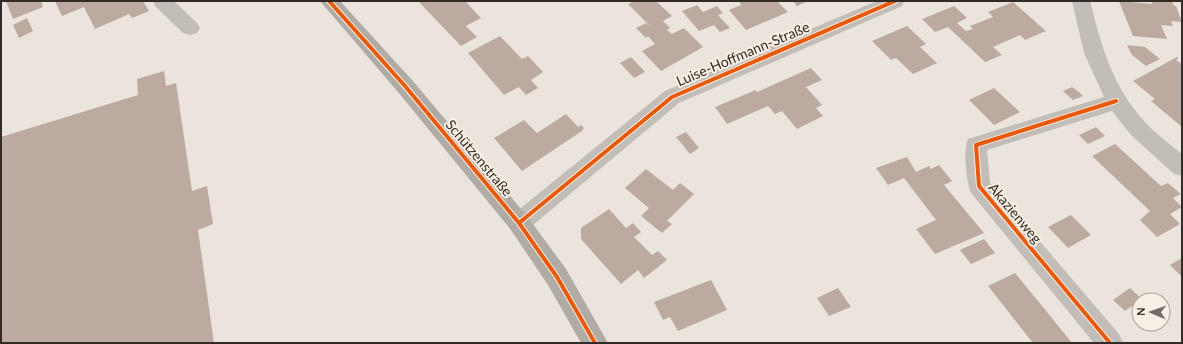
<svg xmlns="http://www.w3.org/2000/svg" width="1183" height="344" font-family="Lato,sans-serif">
  <style>
    .building { fill: #bcaaa0 }
    .lines { fill: none; stroke-linecap: round; stroke-linejoin: round }
    .minor { fill: #c2bdb7; fill-rule: evenodd }
    .major { fill: #b1aba6; fill-rule: evenodd }
    .cycleway-casing { stroke: #f7efe4; stroke-width: 6 }
    .cycleway { stroke: #e8590c; stroke-width: 4 }
    .labels { text-anchor: middle; stroke-width: 4; stroke-linejoin: round; paint-order: stroke }
    .street-label { font-size: 14px; fill: #322a26; stroke: #f7efe4 }
  </style>
  <rect width="100%" height="100%" fill="#eae4dd"/>
  <path class="building" d="M6,1H41L43,7L13,19Z
    M55,1H143L149,11L132,18L129,14L95,29L84,7L62,16Z
    M418,1H465L481,18L466,26L477,37L461,46Z
    M635,1H656L672,16L663,21L670,28L667,30L672,34L684,28L703,47L661,71L642,51L655,44L648,36L646,38L636,28L646,23L652,28L628,4Z
    M739,1H777L788,12L746,30L729,10L741,5Z
    M793,1H805L806,2L797,6Z
    M1119,1L1152,4L1151,1H1172L1174,6H1176L1182,22L1171,21L1173,26L1161,25L1167,39L1133,36Z
    M1013,2L1046,31L1025,40L1020,35L993,47L1002,55L985,62L948,27L935,32L922,19L954,6L967,18L957,23L966,31L973,29L970,26L993,17L988,12Z
    M697,5L703,12L717,6L723,13L718,15L730,28L720,32L714,25L699,31L682,11Z
    M27,18L33,31L19,38L13,25Z
    M907,26L926,44L920,47L937,63L913,74L896,58L891,60L872,41Z
    M500,36L522,59L528,56L543,72L531,80L538,88L526,95L519,87L504,95L468,53Z
    M1127,45L1145,47L1160,59L1146,66L1132,55Z
    M631,57L645,72L634,78L620,63Z
    M1177,57L1179,58L1176,60L1182,64V127L1151,101L1155,99L1133,81Z
    M811,68L822,80L806,87L822,105L816,108L823,116L797,129L782,111L775,114L768,106L727,124L715,107L756,90L757,92Z
    M164,71L166,86L176,83L192,191L207,186L213,224L198,230L214,343H1V137L138,95L137,79Z
    M1072,87L1079,92L1083,96L1073,100L1063,91Z
    M994,88L1020,112L994,125L969,100Z
    M566,114L578,127L581,125L584,128L582,131L522,171L494,138L524,120L537,133Z
    M1096,127L1105,136L1088,144L1079,135Z
    M686,132L699,148L690,154L676,137Z
    M1115,144L1161,186L1168,183L1181,194L1173,198L1182,207L1170,214L1180,224L1157,237L1140,220L1150,211L1092,156Z
    M907,157L916,172L929,166L931,169L939,165L952,181L944,185L984,233L935,254L916,229L936,220L904,178L888,185L876,168Z
    M646,169L673,190L680,183L694,194L667,221L672,224L662,233L641,216L649,208L625,188Z
    M609,209L626,228L633,223L641,232L634,237L652,255L658,251L667,260L644,278L638,270L621,284L581,239V228Z
    M1071,215L1091,235L1068,248L1048,227Z
    M984,239L995,253L971,264L960,250Z
    M1182,258V277L1170,265Z
    M1015,273L1047,312L1072,343H1033L988,286Z
    M711,280L727,310L678,331L670,317L663,320L654,302Z
    M838,288L851,307L829,316L817,298Z
    M1130,288L1142,299L1125,311L1113,300Z"/>
  <g class="lines">
    <path class="minor" d="M153,1H174L197,23L200,28L197,33L190,35L183,33L155,6Z
      M877,1H904L902,6L679,103L527,230L519,233L511,230L507,223L511,216L665,91Z
      M1072,1H1090C1102,47 1112,86 1145,122C1156,134 1170,144 1182,154V176L1174,174L1131,135L1112,111L987,150L990,183L1119,334L1123,343H1094L971,193C966,181 963,150 968,139L1104,97L1084,53Z"/>
    <path class="major" d="M320,1H340L412,80L527,216L566,269L608,343H581L548,285L511,230L398,92Z"/>
    <defs>
      <path id="cycleway" d="M329,1L405,86L519,223L557,277L595,343
        M519,223L672,97L895,1
        M1110,343L979,186L976,145L1116,101"/>
    </defs>
    <use href="#cycleway" class="cycleway-casing"/>
    <use href="#cycleway" class="cycleway"/>
  </g>
  <g class="labels">
    <g class="street-label">
      <text transform="translate(743 54) rotate(-23)" y="5">Luise-Hoffmann-Straße</text>
      <text transform="translate(479 158) rotate(50)" y="5">Schützenstraße</text>
      <text transform="translate(1015 213) rotate(50)" y="5">Akazienweg</text>
    </g>
  </g>
  <rect width="1183" height="344" fill="none" stroke="#322a26" stroke-width="4"/>
  <g transform="translate(1151 312) rotate(272)"><circle r="19" fill="#f7efe4" stroke="#a8a098"/>
  <path d="M0-3L7 15L0 10L-7 15Z" fill="#726b66"/>
  <text y="-6" font-size="11" font-weight="bold" text-anchor="middle" fill="#322a26">N</text>
  </g>
</svg>
